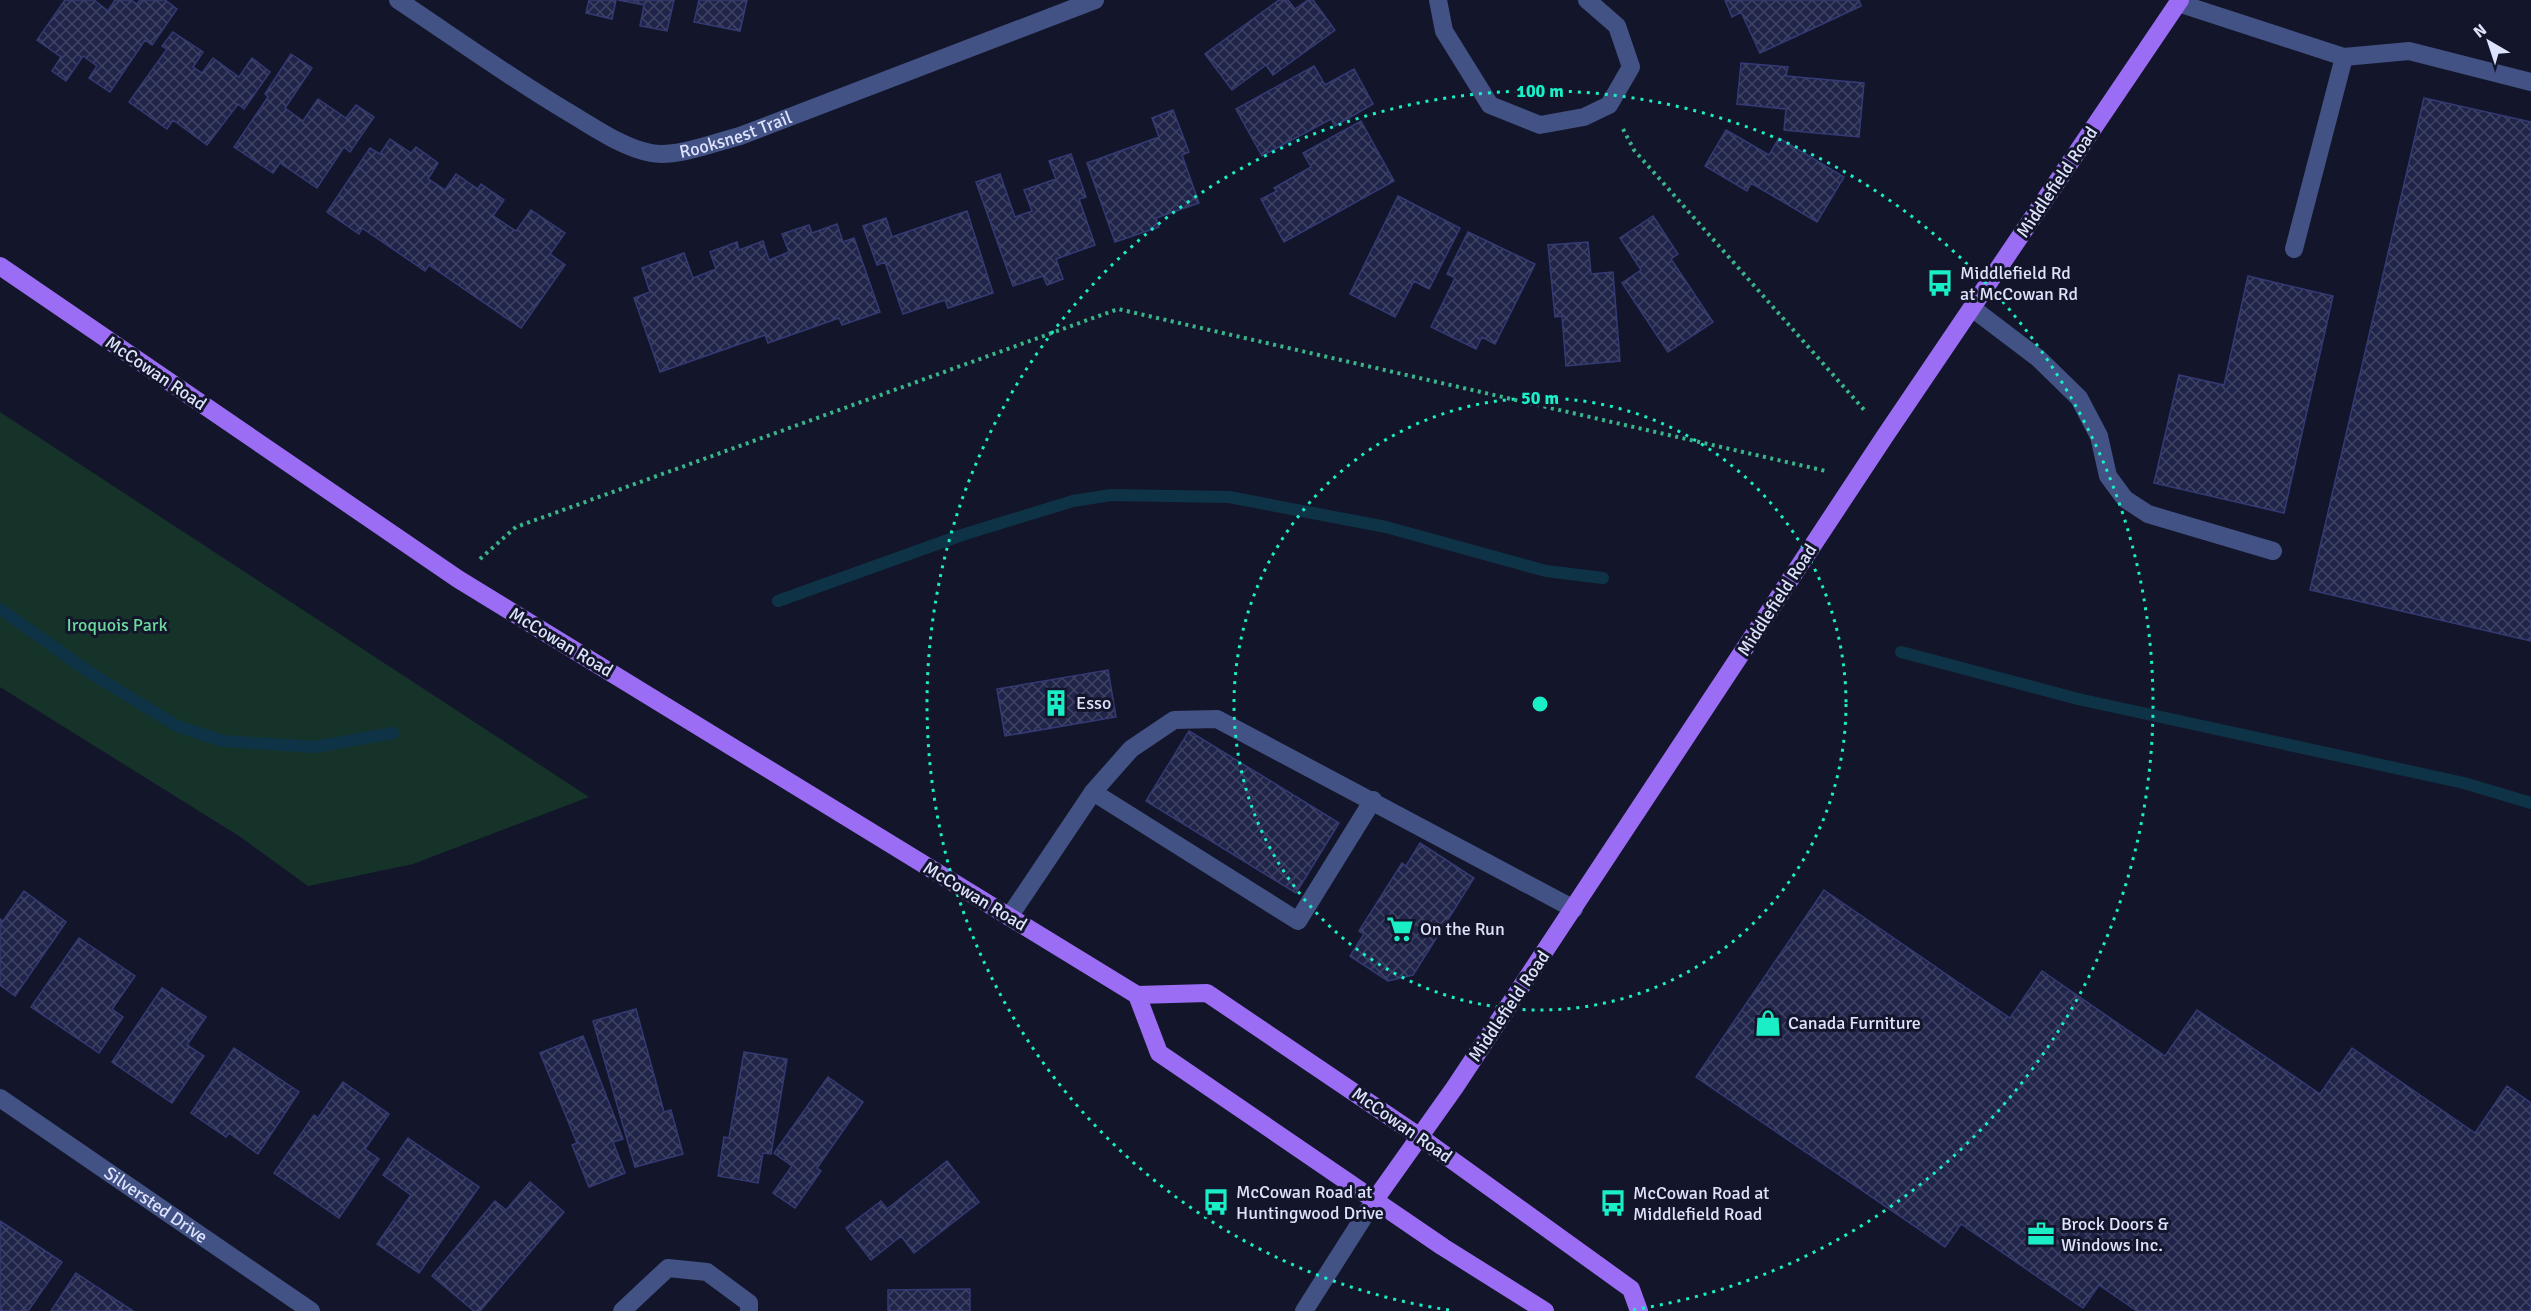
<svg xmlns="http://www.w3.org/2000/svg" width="2531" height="1311" font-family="Signika,sans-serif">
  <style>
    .park { fill: #16332a }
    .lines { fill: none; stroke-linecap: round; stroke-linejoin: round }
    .stream { stroke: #0f3346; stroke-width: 12 }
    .building { fill: url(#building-cross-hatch); stroke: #343a74; stroke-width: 1.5 }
    .path { stroke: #3ab58a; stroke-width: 4; stroke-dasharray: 3 4.5; stroke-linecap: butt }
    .minor { stroke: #425285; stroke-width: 18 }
    .major { stroke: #9b6df4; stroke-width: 18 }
    .ring { fill: none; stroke: #19eec6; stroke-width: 3; stroke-dasharray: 3 6 }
    .labels { text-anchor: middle; stroke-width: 6; stroke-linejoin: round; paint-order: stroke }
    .street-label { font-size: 18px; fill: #dee3fd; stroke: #13162a }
    .poi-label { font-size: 18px; fill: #dee3fd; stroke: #13162a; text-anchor: start }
    .park-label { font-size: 18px; fill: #6ed99f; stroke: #13162a }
    .centre { fill: #19eec6; stroke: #13162a; stroke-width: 3 }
    .ring-label { font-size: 18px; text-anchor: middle; font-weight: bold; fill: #19eec6; stroke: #13162a; stroke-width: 6; stroke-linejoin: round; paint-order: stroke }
  </style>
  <defs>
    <pattern id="building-cross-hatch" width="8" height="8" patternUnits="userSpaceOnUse" patternTransform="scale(1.5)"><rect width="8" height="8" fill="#202449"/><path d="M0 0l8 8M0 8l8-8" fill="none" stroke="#404464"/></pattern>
  </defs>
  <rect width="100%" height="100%" fill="#13162a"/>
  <path class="park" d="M0,412L589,797L413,864L308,886L239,836L0,687Z"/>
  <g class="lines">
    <path class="stream" d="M778,601L962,535L1073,501L1111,495L1229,497L1386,527L1546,571L1603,578
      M0,609L92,674L177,726L223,741L315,747L393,733
      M1901,652L2078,699L2464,783L2531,803"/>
  </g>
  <path class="building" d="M65,0H94L108,11L115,0H131L137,4L140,0H165L177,9L152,45L145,40L110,92L89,78L97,66L83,56L66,81L52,71L61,57L37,40Z
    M589,0H616L612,19L586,13Z
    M618,0H674L667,31L640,26L644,5Z
    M699,0H747L740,31L694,22Z
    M1279,0H1288L1295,9L1308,0H1313L1335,30L1273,75L1266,65L1232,90L1205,54Z
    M1725,0H1859L1861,6L1760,53L1741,12L1732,17Z
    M173,32L203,52L193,67L202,73L213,58L239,77L252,58L270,72L244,109L238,104L207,145L173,120L167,129L129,102L167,49L162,46Z
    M291,54L312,68L285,108L303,121L318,99L346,118L356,105L374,117L350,152L344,147L317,188L280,163L273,173L234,147L268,97L265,94Z
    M1741,63L1788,67L1786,76L1864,83L1859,137L1784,130L1786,109L1737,104Z
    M1314,66L1325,85L1354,69L1373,104L1335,126L1331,119L1262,156L1236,109Z
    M2424,98L2531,122V641L2310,590Z
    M1173,110L1189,152L1182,155L1199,203L1156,218L1159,227L1115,242L1087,163L1159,137L1152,118Z
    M1361,121L1394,181L1284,242L1261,199L1277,191L1274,188L1311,167L1303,153Z
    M1726,130L1769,155L1779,138L1844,177L1817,222L1751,183L1747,191L1705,166Z
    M390,139L411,153L416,147L438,163L428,179L445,190L456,174L478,189L481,184L504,200L493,216L516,231L531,210L565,233L550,254L565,265L521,328L429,265L425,271L362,228L359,234L327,212L370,148L380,154Z
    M1071,154L1086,197L1079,199L1095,245L1056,259L1063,279L1047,285L1043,276L1013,286L976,182L1000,174L1015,217L1032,211L1024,190L1056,179L1049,161Z
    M1398,196L1460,228L1429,289L1414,281L1395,317L1350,294Z
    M967,211L993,293L948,308L945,300L903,314L885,262L877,265L863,226L886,218L892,237Z
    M1653,216L1678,254L1671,259L1713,322L1668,352L1622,283L1641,270L1620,238Z
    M837,224L843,242L854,238L880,312L842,325L839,318L768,343L765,335L660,372L634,298L650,292L642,268L684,253L693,278L716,269L710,252L737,242L739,250L763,241L769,260L789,252L782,234L809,225L812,233Z
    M1468,232L1535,264L1495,344L1482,337L1476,349L1431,327L1455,278L1447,274Z
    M1588,242L1591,274L1613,272L1620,361L1566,366L1562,316L1555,317L1548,245Z
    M2248,276L2333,296L2284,513L2154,483L2179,375L2224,385Z
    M1108,670L1116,717L1005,736L997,689Z
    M1189,731L1339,823L1296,893L1146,801Z
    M1420,843L1474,878L1413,975L1388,981L1350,956L1364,934L1359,931L1402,863L1406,866Z
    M1824,890L2010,1018L2042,971L2165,1056L2197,1010L2320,1094L2352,1048L2475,1133L2507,1086L2531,1103V1311H2137L2099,1285L2083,1308L1961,1224L1945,1247L1696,1077Z
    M24,891L66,922L15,996L0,985V919L3,921Z
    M79,938L135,976L112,1009L123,1017L99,1053L31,1007Z
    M162,988L206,1017L187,1045L204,1056L172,1103L112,1062Z
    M636,1009L664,1112L671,1110L683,1154L635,1167L593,1021Z
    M583,1036L623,1139L613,1142L625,1173L589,1187L572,1145L577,1143L540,1053Z
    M234,1048L299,1092L258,1154L229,1133L226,1137L191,1113Z
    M744,1052L787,1059L771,1154L763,1153L758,1183L718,1176L724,1137L729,1138Z
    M828,1077L863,1102L817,1168L821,1171L795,1208L773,1193L792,1166L774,1153Z
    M343,1082L389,1114L365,1149L379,1159L339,1218L274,1173L314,1115L318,1118Z
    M408,1138L479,1187L419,1273L377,1244L411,1195L383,1175Z
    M947,1161L979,1202L914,1253L901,1236L871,1260L846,1228L881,1201L887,1209Z
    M530,1182L564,1212L480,1311H474L432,1276L495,1201L506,1210Z
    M0,1221L62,1262L28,1311H0Z
    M76,1273L133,1311H51Z
    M970,1289V1311H888V1290Z"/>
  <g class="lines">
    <path class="path" d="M1623,129L1634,150L1866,412
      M480,559L516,527L1118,309L1826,471"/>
    <g class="minor">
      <path id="s1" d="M398,0C458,40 516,82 578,118C601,132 625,148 651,153C675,158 717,142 740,136L1095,0"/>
      <path d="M1438,0L1444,31L1490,105L1540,125L1584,117L1609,105L1631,67L1617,26L1587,0"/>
      <path d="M2178,3L2344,57L2409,51L2531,82"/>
      <path d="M2294,249L2344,57"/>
      <path d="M1972,308L2038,358L2079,398L2099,436L2108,476L2125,499L2148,514L2273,551"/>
      <path d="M1093,792L1298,921L1373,800"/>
      <path d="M1009,917L1093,792L1131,749L1174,720L1217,719L1574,909"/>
      <path id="s2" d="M0,1098L311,1311"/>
      <path d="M622,1311L668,1268L707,1272L749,1303V1311"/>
      <path d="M1304,1311L1374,1201"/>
    </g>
    <path class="major" d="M0,266L458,579L1137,995L1207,993L1420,1137L1631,1289L1639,1311
      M1137,995L1159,1053L1443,1247L1545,1311
      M1374,1201L1455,1087L1885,436L2180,0"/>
  </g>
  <g class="ring">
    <circle cx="1540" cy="704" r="306"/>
    <path d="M1449 1310A613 613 0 1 1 1631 1310"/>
  </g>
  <defs>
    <symbol id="bus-bare" viewBox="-9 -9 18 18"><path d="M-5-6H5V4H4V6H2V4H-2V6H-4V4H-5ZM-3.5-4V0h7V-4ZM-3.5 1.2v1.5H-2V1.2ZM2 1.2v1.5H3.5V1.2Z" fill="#19eec6" stroke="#13162a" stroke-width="2.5" paint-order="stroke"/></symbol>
    <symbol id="building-bare" viewBox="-9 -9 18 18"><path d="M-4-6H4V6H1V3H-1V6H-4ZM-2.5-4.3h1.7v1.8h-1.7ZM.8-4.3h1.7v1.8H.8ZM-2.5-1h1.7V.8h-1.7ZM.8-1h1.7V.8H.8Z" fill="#19eec6" stroke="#13162a" stroke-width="2.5" paint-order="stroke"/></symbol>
    <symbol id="supermarket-bare" viewBox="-9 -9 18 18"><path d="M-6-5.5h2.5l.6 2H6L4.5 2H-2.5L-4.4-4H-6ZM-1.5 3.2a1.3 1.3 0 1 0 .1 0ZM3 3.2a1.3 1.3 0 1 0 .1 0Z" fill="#19eec6" stroke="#13162a" stroke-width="2.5" paint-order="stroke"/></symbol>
    <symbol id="shop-bare" viewBox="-9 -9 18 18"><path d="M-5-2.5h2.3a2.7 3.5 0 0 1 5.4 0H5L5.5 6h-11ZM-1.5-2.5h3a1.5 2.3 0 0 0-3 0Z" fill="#19eec6" stroke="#13162a" stroke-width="2.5" paint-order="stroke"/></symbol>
    <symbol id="office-bare" viewBox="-9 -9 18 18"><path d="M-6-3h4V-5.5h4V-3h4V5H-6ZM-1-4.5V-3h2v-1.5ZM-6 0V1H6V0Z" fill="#19eec6" stroke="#13162a" stroke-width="2.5" paint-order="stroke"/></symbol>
  </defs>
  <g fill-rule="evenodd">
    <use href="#bus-bare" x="1921" y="264" width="38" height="38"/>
    <use href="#building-bare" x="1037" y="684" width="38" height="38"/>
    <use href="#supermarket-bare" x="1381" y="910" width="38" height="38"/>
    <use href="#shop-bare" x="1749" y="1004" width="38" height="38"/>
    <use href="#bus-bare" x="1197" y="1183" width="38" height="38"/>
    <use href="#bus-bare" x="1594" y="1184" width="38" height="38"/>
    <use href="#office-bare" x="2022" y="1215" width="38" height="38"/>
  </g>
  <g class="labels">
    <g class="street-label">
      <text dy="6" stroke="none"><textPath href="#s1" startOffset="384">Rooksnest Trail</textPath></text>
      <text transform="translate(2057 182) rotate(-56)" y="6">Middlefield Road</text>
      <text transform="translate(156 373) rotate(34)" y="6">McCowan Road</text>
      <text transform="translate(1777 600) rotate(-57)" y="6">Middlefield Road</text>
      <text transform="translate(561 642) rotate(31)" y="6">McCowan Road</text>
      <text transform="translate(975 896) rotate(31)" y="6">McCowan Road</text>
      <text transform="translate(1509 1006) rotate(-56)" y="6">Middlefield Road</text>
      <text transform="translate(1402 1125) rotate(35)" y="6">McCowan Road</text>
      <text dy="6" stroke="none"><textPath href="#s2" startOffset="189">Silversted Drive</textPath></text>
    </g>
    <g class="poi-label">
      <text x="1960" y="279">Middlefield Rd<tspan x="1960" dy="21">at McCowan Rd</tspan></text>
      <text x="1076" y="709">Esso</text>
      <text x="1420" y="935">On the Run</text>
      <text x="1788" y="1029">Canada Furniture</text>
      <text x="1236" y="1198">McCowan Road at<tspan x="1236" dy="21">Huntingwood Drive</tspan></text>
      <text x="1633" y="1199">McCowan Road at<tspan x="1633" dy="21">Middlefield Road</tspan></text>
      <text x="2061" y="1230">Brock Doors &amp;<tspan x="2061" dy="21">Windows Inc.</tspan></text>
    </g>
    <g class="park-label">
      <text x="117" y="631">Iroquois Park</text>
    </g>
  </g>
  <circle cx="1540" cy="704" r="9" class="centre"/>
  <g class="ring-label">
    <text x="1540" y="97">100 m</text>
    <text x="1540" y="404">50 m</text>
  </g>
  <g transform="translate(2489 42) rotate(321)" stroke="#13162a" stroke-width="4.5" paint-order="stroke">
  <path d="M0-4.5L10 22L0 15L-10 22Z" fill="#dee3fd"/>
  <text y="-9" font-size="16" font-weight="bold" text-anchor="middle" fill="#dee3fd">N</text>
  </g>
</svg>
